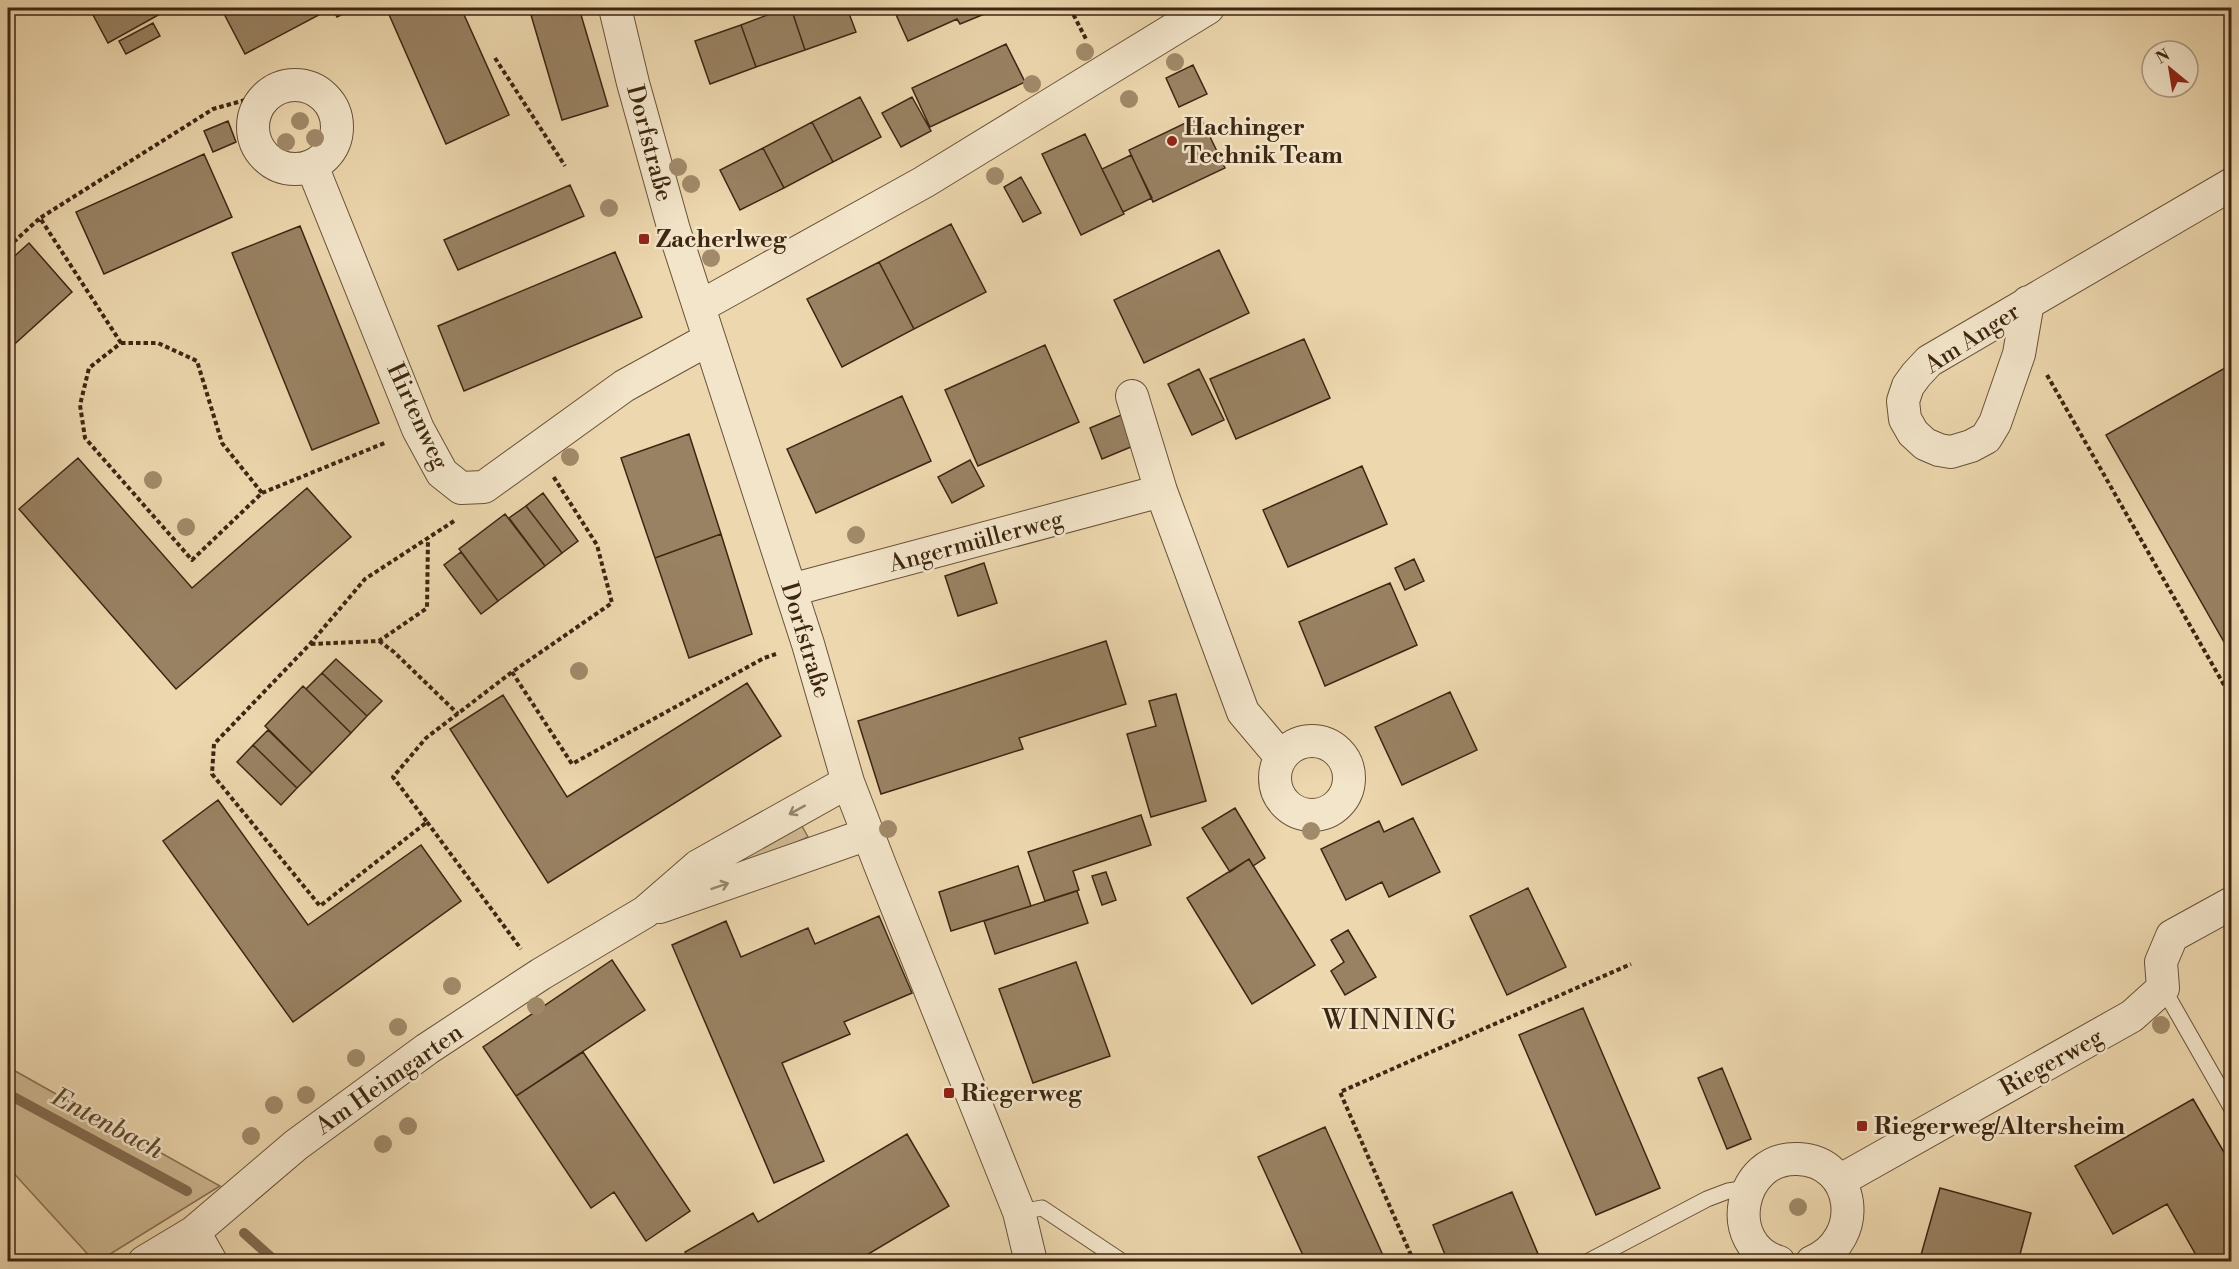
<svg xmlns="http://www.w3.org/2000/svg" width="2239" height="1269" font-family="'Libre Bodoni',serif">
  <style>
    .green { fill: #cfb993; stroke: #867052; stroke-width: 1.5 }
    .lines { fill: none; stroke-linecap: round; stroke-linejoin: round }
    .stream { stroke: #836c50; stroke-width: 10 }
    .building { fill: #998263; stroke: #3d2612; stroke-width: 1.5 }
    .lane-casing { stroke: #695239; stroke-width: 17 }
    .street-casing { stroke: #695239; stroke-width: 34 }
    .path { stroke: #3d2612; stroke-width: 4; stroke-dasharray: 4.5 3; stroke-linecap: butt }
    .lane { stroke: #f3e5ca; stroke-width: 15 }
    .street { stroke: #f3e5ca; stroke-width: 32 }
    .tree { fill: #a18a6a }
    .oneway { stroke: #98866e }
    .poi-dot { fill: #8f2418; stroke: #f3e5ca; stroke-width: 2 }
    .labels { text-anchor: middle; stroke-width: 5; stroke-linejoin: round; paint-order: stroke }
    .poi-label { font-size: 24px; font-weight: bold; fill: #3d2612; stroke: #f3e5ca; text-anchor: start }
    .street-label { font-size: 24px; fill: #3d2612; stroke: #f3e5ca }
    .water-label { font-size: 26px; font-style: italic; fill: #604931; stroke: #f3e5ca }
    .quarter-label { font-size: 27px; letter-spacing: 1.5px; fill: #3d2612; stroke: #f3e5ca }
  </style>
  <rect width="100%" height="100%" fill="#edd7ae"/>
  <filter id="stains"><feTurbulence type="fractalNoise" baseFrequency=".00333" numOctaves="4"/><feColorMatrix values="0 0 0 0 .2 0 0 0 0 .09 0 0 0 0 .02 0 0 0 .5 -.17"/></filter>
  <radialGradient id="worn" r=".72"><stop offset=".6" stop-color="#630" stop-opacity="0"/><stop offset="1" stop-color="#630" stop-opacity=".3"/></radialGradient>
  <path class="green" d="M798,819L808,837L701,886L695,878Z
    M8,1067L220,1186L99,1261H94L8,1167Z"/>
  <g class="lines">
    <path class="stream" d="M8,1094L187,1191
      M244,1233L272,1258L273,1262"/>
  </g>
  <path class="building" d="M101,8H168L169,9L108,43L92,13Z
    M227,8H329L330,9L245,54L222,10Z
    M332,8H355L337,17Z
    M393,8H461L509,115L446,144L387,10Z
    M556,8H579L608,106L562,120L531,15Z
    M786,8H791L805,50L756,67L741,25Z
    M791,8H847L856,32L805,50Z
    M893,8H999L960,24L957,19L908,41Z
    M153,23L160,36L126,54L119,41Z
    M741,25L756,67L710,84L695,41Z
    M1006,44L1025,82L930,127L912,88Z
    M1193,65L1207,94L1179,107L1166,78Z
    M860,97L881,137L833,162L812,122Z
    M912,97L931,131L901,147L882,113Z
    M1200,116L1225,168L1153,202L1129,150Z
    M228,121L236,142L213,152L204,131Z
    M812,122L833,162L784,188L763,148Z
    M1085,134L1124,214L1081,235L1042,154Z
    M763,148L784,188L740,210L720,170Z
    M204,154L232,217L104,274L76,212Z
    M1131,155L1152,198L1123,212L1102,169Z
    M1021,177L1041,213L1023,222L1004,187Z
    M570,185L584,216L458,270L444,240Z
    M951,224L986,292L914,329L879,262Z
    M300,226L379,423L312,450L232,253Z
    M29,243L72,292L8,350V262Z
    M1219,250L1249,313L1144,363L1114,300Z
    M615,252L642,317L464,391L438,326Z
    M879,262L914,329L842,367L807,299Z
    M1304,339L1330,398L1236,439L1210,379Z
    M1045,345L1079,422L978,466L945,390Z
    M2232,364V656L2106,435Z
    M1199,369L1224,420L1192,435L1168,384Z
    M902,396L931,461L816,513L787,449Z
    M1126,413L1138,444L1102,459L1090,428Z
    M689,434L721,534L655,558L621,458Z
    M78,458L192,588L307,488L351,537L176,689L19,509Z
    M970,460L984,486L952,503L938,477Z
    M1362,466L1387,524L1288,567L1263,510Z
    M543,493L578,541L562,553L526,506Z
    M526,506L562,553L545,566L509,518Z
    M505,514L545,566L498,601L459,549Z
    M721,534L752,634L689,658L655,558Z
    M461,552L498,601L481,614L444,565Z
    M1414,559L1424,581L1405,590L1395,568Z
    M984,563L997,603L958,616L945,576Z
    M1390,583L1417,645L1325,686L1299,622Z
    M1106,641L1126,704L1019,738L1023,749L881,794L858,721Z
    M336,659L382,701L367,716L322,673Z
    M322,673L367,716L351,733L306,689Z
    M747,683L781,736L548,883L450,729L503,695L567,797Z
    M303,686L351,733L312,773L265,726Z
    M1450,692L1477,750L1402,785L1375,727Z
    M1176,694L1206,801L1151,817L1127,734L1156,726L1149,701Z
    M268,730L312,773L297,788L253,745Z
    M253,745L297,788L281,805L237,762Z
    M218,800L308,925L421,845L461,901L293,1022L163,841Z
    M1235,808L1265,858L1253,866L1249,859L1230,872L1202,828Z
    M1141,815L1151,845L1073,871L1079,890L1045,901L1028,852Z
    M1413,818L1440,872L1389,897L1382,882L1346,900L1321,849L1379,821L1384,832Z
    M1249,859L1315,965L1252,1004L1187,898Z
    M1018,866L1031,906L951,931L939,892Z
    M1106,872L1116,900L1102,905L1092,876Z
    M1528,888L1566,967L1507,995L1470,916Z
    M1077,891L1088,923L995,954L984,921Z
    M879,916L912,993L844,1022L850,1034L782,1063L824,1161L774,1183L672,945L726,921L741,957L808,928L815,944Z
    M1348,930L1376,977L1345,995L1331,971L1344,962L1331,940Z
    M612,960L645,1010L516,1096L483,1047Z
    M1076,962L1110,1056L1033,1083L999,989Z
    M2232,964V980L2225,968Z
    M1583,1008L1660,1188L1596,1215L1519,1035Z
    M583,1052L690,1211L646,1241L614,1192L591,1208L516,1096Z
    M1722,1068L1751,1139L1727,1149L1698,1078Z
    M2193,1099L2232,1166V1262H2200L2167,1204L2113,1234L2075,1166Z
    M1325,1127L1386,1262H1306L1258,1157Z
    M907,1134L949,1206L855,1262H690L685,1252L753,1213L758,1222Z
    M1940,1188L2031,1213L2018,1262H1919Z
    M1512,1192L1541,1261L1448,1262L1433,1225Z"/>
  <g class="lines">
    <defs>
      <path id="lane" d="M2163,988L2232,1109
        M1019,1212L1042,1208L1123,1262
        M1587,1262L1707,1199L1728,1191L1748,1188"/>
      <path id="street" d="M615,8L633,83L674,230L808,644L848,782L880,865L1019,1212L1031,1262
        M253 127a42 42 0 1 1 84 0a42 42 0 1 1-84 0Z
        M312,166L418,429L442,473L461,488L484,487L624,386L709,339
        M2028,302L2019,354L1995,423L1986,438L1971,446L1951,452L1939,450L1925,444L1913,433L1905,419L1903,401L1908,386L1916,375L1929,361L2232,184
        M699,307L924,182L1208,8
        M1132,396L1161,491L1243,712L1281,757
        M791,590L1161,491
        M1275 778a37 37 0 1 1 74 0a37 37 0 1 1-74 0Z
        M660,907L868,834
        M1839,1181L2132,1016L2163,988L2161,962L2172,936L2232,903
        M194,1232L211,1262
        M144,1262L194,1232L296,1145L427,1049L541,974L645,912L698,866L848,782
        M1779,1262C1722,1246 1738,1156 1798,1159C1856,1161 1866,1239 1812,1262"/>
    </defs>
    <use href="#lane" class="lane-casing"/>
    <use href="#street" class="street-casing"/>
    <path class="path" d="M1070,8L1087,41
      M495,58L565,166
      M8,247L40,218
      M121,343H158L197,361L222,443L262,493L192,560L85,438L80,405L89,368Z
      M121,343L40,218L213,109L249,99H264
      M2047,375L2232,699
      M262,493L387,442
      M454,521L365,579L310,644L214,744L212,774L320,906L427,822L393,777L426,738L512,672L612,603L597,545L553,476
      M379,641L394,652L458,714
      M311,644L379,641L427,608L428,538
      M512,672L572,764L764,658L776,654
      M427,822L521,949
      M1414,1262L1340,1092L1631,964"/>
    <use href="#lane" class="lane"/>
    <use href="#street" class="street"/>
  </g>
  <g class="tree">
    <circle cx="1085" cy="52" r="9"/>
    <circle cx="1175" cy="62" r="9"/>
    <circle cx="1032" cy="84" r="9"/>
    <circle cx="1129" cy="99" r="9"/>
    <circle cx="300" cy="121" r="9"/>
    <circle cx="315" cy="138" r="9"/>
    <circle cx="286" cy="142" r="9"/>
    <circle cx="678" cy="167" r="9"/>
    <circle cx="995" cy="176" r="9"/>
    <circle cx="691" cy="184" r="9"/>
    <circle cx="609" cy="208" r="9"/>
    <circle cx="711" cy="258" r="9"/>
    <circle cx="570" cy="457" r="9"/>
    <circle cx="153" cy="480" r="9"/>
    <circle cx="186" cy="527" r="9"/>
    <circle cx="856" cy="535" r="9"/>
    <circle cx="579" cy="671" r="9"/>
    <circle cx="888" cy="829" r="9"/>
    <circle cx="1311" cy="831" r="9"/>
    <circle cx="452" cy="986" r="9"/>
    <circle cx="536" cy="1006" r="9"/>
    <circle cx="2161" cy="1025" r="9"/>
    <circle cx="398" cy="1027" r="9"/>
    <circle cx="356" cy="1058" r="9"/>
    <circle cx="306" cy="1095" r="9"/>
    <circle cx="274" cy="1105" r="9"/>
    <circle cx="408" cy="1126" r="9"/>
    <circle cx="251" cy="1136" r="9"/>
    <circle cx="383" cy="1144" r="9"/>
    <circle cx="1798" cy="1207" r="9"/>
  </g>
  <defs><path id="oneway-shaft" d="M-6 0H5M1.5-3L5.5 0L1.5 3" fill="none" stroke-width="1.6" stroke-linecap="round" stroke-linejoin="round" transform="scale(1.5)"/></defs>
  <g class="oneway">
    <use href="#oneway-shaft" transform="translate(797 810) rotate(151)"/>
    <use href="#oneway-shaft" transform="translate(720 886) rotate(-19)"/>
  </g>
  <g class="poi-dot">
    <circle cx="1172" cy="141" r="6"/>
    <rect x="638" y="233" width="12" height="12" rx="3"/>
    <rect x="943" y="1087" width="12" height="12" rx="3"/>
    <rect x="1856" y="1120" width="12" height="12" rx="3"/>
  </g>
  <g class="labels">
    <g class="poi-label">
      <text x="1184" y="135">Hachinger<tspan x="1184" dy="28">Technik Team</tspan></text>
      <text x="656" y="247">Zacherlweg</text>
      <text x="961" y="1101">Riegerweg</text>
      <text x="1874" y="1134">Riegerweg/Altersheim</text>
    </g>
    <g class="street-label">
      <text transform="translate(650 143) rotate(75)" y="8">Dorfstraße</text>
      <text transform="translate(1972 338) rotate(-33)" y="8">Am Anger</text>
      <text transform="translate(418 416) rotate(65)" y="8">Hirtenweg</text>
      <text transform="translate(976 541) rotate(-15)" y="8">Angermüllerweg</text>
      <text transform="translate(806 640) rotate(73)" y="8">Dorfstraße</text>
      <text transform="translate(2051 1062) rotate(-29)" y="8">Riegerweg</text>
      <text transform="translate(389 1079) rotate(-35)" y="8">Am Heimgarten</text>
    </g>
    <g class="water-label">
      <text transform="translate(108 1123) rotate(28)" y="9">Entenbach</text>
    </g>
    <g class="quarter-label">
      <text x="1390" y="1029">WINNING</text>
    </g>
  </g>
  <rect width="2239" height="1269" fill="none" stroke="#edd7ae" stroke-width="30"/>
  <rect x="9" y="9" width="2221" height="1251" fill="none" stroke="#3d2612" stroke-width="3"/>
  <rect x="15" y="15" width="2209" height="1239" fill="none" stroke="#3d2612" stroke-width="1.5"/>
  <g transform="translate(2170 69) rotate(330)"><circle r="28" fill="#f3e5ca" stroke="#aa9980" stroke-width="1.5"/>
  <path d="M0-4.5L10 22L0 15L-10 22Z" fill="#8f2418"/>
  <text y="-9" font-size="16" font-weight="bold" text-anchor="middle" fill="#3d2612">N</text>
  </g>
  <rect width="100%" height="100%" filter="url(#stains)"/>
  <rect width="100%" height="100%" fill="url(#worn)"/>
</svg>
